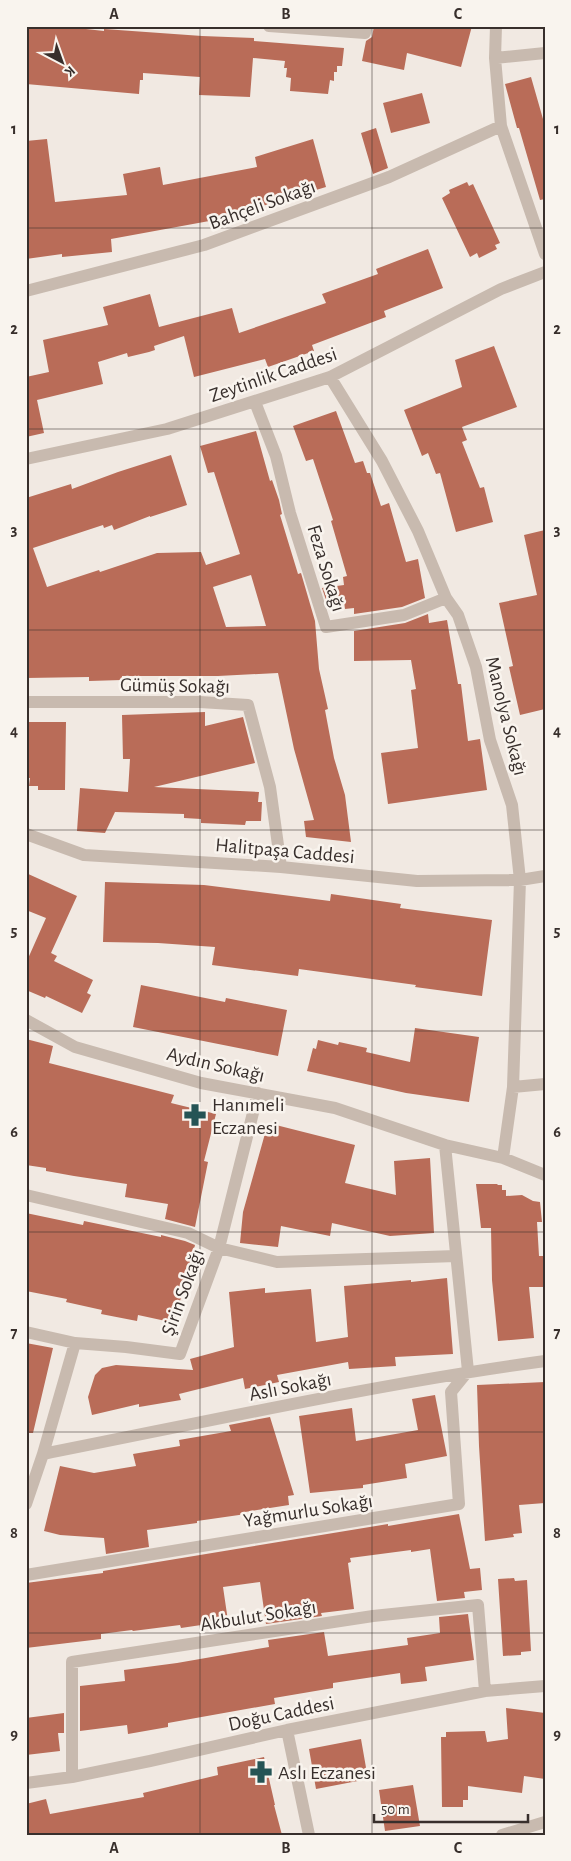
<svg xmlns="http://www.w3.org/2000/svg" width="571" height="1861" font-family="'Alegreya Sans',sans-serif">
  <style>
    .building { fill: #b96c58; fill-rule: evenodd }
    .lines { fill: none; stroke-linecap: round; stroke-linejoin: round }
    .minor { stroke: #c8baaf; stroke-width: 12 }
    .grid { fill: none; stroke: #382f2c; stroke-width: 1; stroke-opacity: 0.55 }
    .labels { text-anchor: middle; stroke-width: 5; stroke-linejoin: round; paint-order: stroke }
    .street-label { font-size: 20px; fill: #382f2c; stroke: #f9f4ee }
    .poi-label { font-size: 20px; fill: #382f2c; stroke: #f9f4ee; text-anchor: start }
    .neatline { fill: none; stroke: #382f2c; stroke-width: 2 }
    .grid-label { font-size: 16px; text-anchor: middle; font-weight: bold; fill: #382f2c }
  </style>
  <rect width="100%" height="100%" fill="#f1e9e2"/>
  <path class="building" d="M26,26L59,29V26L104,31V29L202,36L254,38V41L344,48L342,66H337V72H334V81L330,80L328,94L290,91L291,78L286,77L287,68H284L285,61L253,58L250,97L199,95L200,77L143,73V80H140L139,94L26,84Z
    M374,26H472L461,67L407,53L404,70L362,61L366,41L372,37Z
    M531,77L545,126V199L540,200L519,128H517L505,84Z
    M422,93L430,123L391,133L383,103Z
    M376,128L388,168L373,174L361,133Z
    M47,139L55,202L127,195L123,174L160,167L163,185L257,167L255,157L313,139L326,187L242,212V215L111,239L112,252L62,257V254L26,259V141Z
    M467,182L469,186L473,184L500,243L495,245L497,249L479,258L477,253L470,257L442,198L450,193L449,190Z
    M428,249L443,288L384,311L386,317L312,345L314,351L268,367L265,359L194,377L184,336L154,346L155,350L149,352L128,357L127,353L98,362L103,384L37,400L44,433L26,437V377L49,372L43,340L108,325L103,307L150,294L159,327L232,308L239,333L326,303L322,294L378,274L376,269Z
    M494,346L517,407L462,427L467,440L462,442L480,488L484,487L493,522L456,532L440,473L436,474L428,453L422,456L404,410L462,387L455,360Z
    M336,411L355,463L363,461L367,473H370L381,506L389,503L406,562L418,559L425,598L402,607L354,614V608L345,609L344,601L328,606L322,588L344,585L343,577L347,576L331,521L333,520L313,459L306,461L293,426Z
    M256,431L270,481L272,480L279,500L282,514L280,515L298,574L301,573L315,621L319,669L328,709L325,710L334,758L345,795L351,842L306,837L304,821L314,820L294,749L278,673L218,676H122V680L89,681V677L26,678V498L71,484L72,489L118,472L171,455L187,505L150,517V516L114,530L112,525L104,528L103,525L33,548L47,587L99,570L100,572L157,553L201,552L206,565L240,554L214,472L208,473L200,446ZM251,575L266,626L226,627L213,587Z
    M545,530V709L520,715L509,667L513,666L499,603L537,595L524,535Z
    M428,614L429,623L447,620L458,684H461L468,741L480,739L487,790L388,804L381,753L418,748L411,690L416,689L411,660L354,661V631L405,623Z
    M205,712V726L243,717L255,763L154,787L259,792L258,802H262L261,821H246L245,825L201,823V819L184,818V814L115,812L105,833L77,831L80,788L128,792L130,759H123L122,715Z
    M28,722H66L65,790H38V786H29L30,778H26Z
    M26,873L77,896L51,953L57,956L54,961L93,980L87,993L91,995L82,1013L46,996L45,998L26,990V963L46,918L26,910Z
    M105,882L204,885L330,901L331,894L401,904L400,908L492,920L482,996L415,987L416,985L299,969L298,976L212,965L215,947L158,943L103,942Z
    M141,985L225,1002L226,998L287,1010L278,1056L133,1027Z
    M415,1028L479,1037L469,1102L406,1093L307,1071L313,1048L316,1049L318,1040L338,1045L339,1042L367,1048L366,1052L410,1062Z
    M26,1039L53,1046L49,1063L174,1095L171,1103L216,1114L204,1161L208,1162L195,1227L165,1219L168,1204L125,1197L127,1184L74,1176L46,1171V1168L26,1165Z
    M268,1123L355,1145L345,1183L396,1195L394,1161L430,1158L434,1233L390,1236L332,1223L330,1236L281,1226L278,1247L240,1243L243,1212Z
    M476,1184H498L497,1185H502V1190H506V1196L522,1195L533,1201L540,1202L542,1222H537L539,1256H545V1287H529L534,1338L498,1341L492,1280L491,1228H481Z
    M26,1213L83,1225L84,1221L161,1237V1235L185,1241L195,1245L187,1280H185L175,1323L138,1315L137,1321L101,1314L102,1310L66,1302L67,1299L26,1291Z
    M447,1278L453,1354L395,1357L396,1366L349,1369L348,1362L277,1375L279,1382L245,1389L243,1378L179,1394L181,1400L139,1407V1404L92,1415L88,1397L95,1375L102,1368L116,1365L193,1370L190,1359L234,1347L229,1292L265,1288V1293L311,1289L316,1342L348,1337L344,1286L411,1280V1282Z
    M26,1343L53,1348L33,1433H26Z
    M545,1382V1503L519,1505L522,1533L513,1534L514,1537L485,1541L479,1446L477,1385Z
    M435,1395L447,1456L405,1464L407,1478L363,1485V1488L310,1493L299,1416L352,1408L356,1441L418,1430L412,1399Z
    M270,1417L294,1495L288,1496L289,1505L245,1512L246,1514L197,1521V1523L147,1530L149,1547L106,1554L104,1538L60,1535L44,1531L60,1466L94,1473L136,1466L133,1454L180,1446L179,1440L231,1431L229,1425Z
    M459,1514L470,1569L480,1568L482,1590L464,1592L465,1598L437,1601L430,1549L411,1552V1550L350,1558L351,1562L348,1563L354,1609L321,1613L322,1616L266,1624L260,1582L223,1587L228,1621L181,1628L180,1625L133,1631L132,1630L101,1634V1639L26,1648V1583L103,1573V1571L388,1524V1526Z
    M514,1578L515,1581L527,1580L531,1651L521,1652V1655L503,1656L498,1579Z
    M468,1614L474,1660L425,1667L427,1681L401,1684L400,1673L333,1683V1688L274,1698L275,1704L168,1723V1727L128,1734L127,1725L80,1731V1686L125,1681L124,1670L177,1663L269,1647L268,1640L324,1632L328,1656L408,1645L407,1638L440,1633L439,1617Z
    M506,1708L545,1713V1779L524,1776L522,1793L468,1786V1800H463V1807H442L441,1737H446V1732L485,1731L487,1742L508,1739Z
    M64,1713V1733H58L60,1751L26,1755V1718Z
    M361,1739L368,1779L316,1789L309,1749Z
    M264,1757L275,1805H274L282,1835H26V1804L46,1799L50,1814L144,1797L143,1793L218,1775L217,1767Z
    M413,1785L420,1826L385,1831L379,1790Z"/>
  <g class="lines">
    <path class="minor" d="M269,26L365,33L366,26
      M496,26L495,58L501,126L545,254
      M495,58L545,53
      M26,291L204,245L389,177L501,126
      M330,377L382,461L418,531L446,598L458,615L476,667L490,740L512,805L520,880L513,1087L503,1158
      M255,402L276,456L290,513L326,627L404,615L446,598
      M26,459L167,429L330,377L501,289L545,272
      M26,702H200L248,705L270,787L281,867
      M26,834L84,855L281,867L417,881L520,880L545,876
      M26,1020L75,1047L201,1083L335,1108L445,1145L503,1158L545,1175
      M513,1087L545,1084
      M26,1195L188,1233L219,1248L277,1262L456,1256
      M26,1332L75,1343L126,1347L180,1354L219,1248L258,1093
      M43,1454C210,1421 376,1384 545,1361
      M26,1504L43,1454L75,1343
      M26,1575L459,1504L451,1392L468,1371L445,1145
      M287,1730L309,1835
      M72,1777V1662L373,1616L478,1605L485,1691
      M26,1783L72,1777L150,1761L287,1730L485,1691L545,1686
      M502,1835L545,1822"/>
  </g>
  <path class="grid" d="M200,26V1835M372,26V1835M26,228H545M26,429H545M26,630H545M26,830H545M26,1031H545M26,1232H545M26,1432H545M26,1633H545"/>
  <defs>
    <symbol id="pharmacy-bare" viewBox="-9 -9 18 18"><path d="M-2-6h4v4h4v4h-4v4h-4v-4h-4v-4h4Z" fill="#255455" stroke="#f9f4ee" stroke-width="2.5" paint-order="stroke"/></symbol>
  </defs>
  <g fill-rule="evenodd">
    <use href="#pharmacy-bare" x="179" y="1099" width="32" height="32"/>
    <use href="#pharmacy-bare" x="245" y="1756" width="32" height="32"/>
  </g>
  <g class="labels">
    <g class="street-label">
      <text transform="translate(262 204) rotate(-20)" y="7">Bahçeli Sokağı</text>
      <text transform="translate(273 374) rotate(-19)" y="7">Zeytinlik Caddesi</text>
      <text transform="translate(327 568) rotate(73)" y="7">Feza Sokağı</text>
      <text transform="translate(175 685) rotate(1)" y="7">Gümüş Sokağı</text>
      <text transform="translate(507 716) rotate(76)" y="7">Manolya Sokağı</text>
      <text transform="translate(285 850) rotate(5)" y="7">Halitpaşa Caddesi</text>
      <text transform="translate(216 1064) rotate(13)" y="7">Aydın Sokağı</text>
      <text transform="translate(182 1292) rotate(-70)" y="7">Şirin Sokağı</text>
      <text transform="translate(290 1386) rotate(-11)" y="7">Aslı Sokağı</text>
      <text transform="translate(308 1510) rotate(-9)" y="7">Yağmurlu Sokağı</text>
      <text transform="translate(258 1615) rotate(-9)" y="7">Akbulut Sokağı</text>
      <text transform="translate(281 1713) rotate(-12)" y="7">Doğu Caddesi</text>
    </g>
    <g class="poi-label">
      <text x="212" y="1111">Hanımeli<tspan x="212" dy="23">Eczanesi</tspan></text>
      <text x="278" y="1779">Aslı Eczanesi</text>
    </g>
  </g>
  <rect width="571" height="1861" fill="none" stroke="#f9f4ee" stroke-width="55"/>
  <g transform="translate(62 62) rotate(139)" stroke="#f9f4ee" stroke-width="4" paint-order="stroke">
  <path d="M0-4L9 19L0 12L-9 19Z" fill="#382f2c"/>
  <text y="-8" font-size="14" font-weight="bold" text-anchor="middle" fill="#382f2c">K</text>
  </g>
  <path d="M374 1814v8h154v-8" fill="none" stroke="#382f2c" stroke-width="2.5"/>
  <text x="381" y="1814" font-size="15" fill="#382f2c" stroke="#f9f4ee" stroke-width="4" paint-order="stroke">50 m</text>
  <rect x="28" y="28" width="516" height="1806" class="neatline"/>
  <g class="grid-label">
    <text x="114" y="19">A</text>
    <text x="286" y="19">B</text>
    <text x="458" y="19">C</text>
    <text x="14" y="134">1</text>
    <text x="557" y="134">1</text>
    <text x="14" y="334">2</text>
    <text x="557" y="334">2</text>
    <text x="14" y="535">3</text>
    <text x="557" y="535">3</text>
    <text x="14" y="736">4</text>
    <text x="557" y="736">4</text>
    <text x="14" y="936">5</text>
    <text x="557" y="936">5</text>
    <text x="14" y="1137">6</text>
    <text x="557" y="1137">6</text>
    <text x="14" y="1338">7</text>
    <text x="557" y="1338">7</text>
    <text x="14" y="1538">8</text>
    <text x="557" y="1538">8</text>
    <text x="14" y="1739">9</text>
    <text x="557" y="1739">9</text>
    <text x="114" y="1853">A</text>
    <text x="286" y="1853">B</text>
    <text x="458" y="1853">C</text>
  </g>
</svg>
